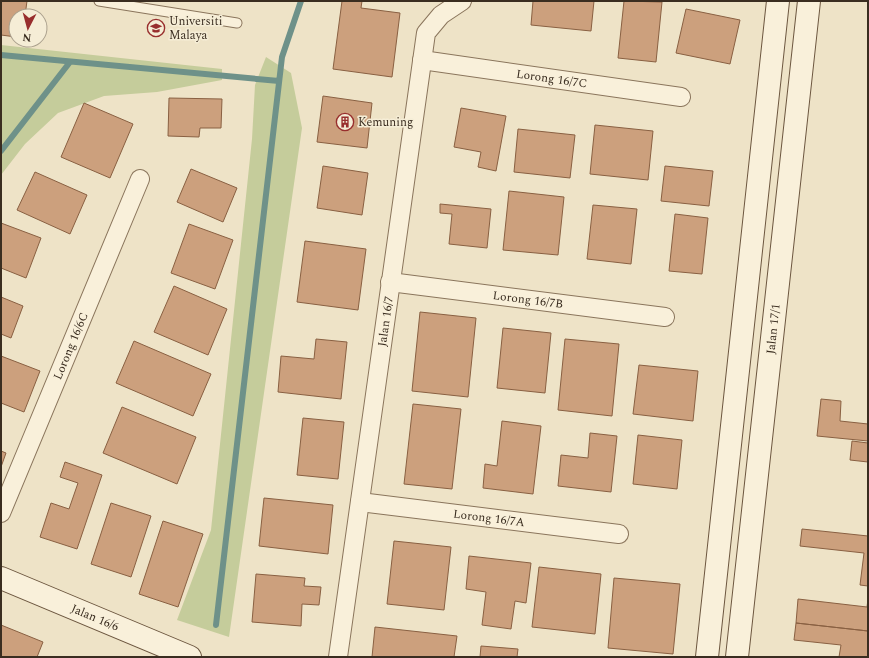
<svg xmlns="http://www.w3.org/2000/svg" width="869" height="658" font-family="Spectral,serif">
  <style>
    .green { fill: #c5cc9b }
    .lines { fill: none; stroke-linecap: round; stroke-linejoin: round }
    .stream { stroke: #6e9189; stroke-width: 6 }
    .building { fill: #cca07d; stroke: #896042 }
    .lane-casing { stroke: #8a755c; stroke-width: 11 }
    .street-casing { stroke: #8a755c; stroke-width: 20 }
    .secondary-casing { stroke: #6c563f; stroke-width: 24 }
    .lane { stroke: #f9f0da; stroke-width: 9 }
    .street { stroke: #f9f0da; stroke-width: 18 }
    .secondary { stroke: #f9f0da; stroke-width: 22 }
    .labels { text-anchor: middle; stroke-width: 3; stroke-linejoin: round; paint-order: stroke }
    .poi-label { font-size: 12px; fill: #3a2d20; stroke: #f5edd6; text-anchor: start }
    .street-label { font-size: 12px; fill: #3a2d20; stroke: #f5edd6 }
  </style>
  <rect width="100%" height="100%" fill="#eee3c7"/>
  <path class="green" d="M1,45L222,69V80L157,92L104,96L58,113L25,144L1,175Z
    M266,57L291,73L302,128L229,637L177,620L211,530L252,139L255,85Z"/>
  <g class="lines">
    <path class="stream" d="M1,55L279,81
      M1,151L70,62
      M216,625L282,57L301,1"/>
  </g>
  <path class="building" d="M1,1H27L25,16H16V37L1,35Z
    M342,1H362L361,8L400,13L392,77L333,69Z
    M533,1H594L591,31L531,25Z
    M624,1L662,2L656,62L618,58Z
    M686,9L740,20L730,64L676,53Z
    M323,96L372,103L367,148L317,142Z
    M169,98L222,99L221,128H200L199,137L168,136Z
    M84,103L133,124L110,178L61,157Z
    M461,108L506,116L496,171L478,167L481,152L454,147Z
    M595,125L653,131L648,180L590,174Z
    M518,129L575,135L570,178L514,172Z
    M323,166L368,173L362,215L317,208Z
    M665,166L713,171L709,206L661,201Z
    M191,169L237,188L223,222L177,202Z
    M35,172L87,195L70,234L17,210Z
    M509,191L564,197L558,255L503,250Z
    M440,204L491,209L487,248L449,244L452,214L440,213Z
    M593,205L637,209L631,264L587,259Z
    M675,214L708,218L702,274L669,271Z
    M1,223L41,238L26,278L1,268Z
    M189,224L233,240L215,289L171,273Z
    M305,241L366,249L358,310L297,302Z
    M174,286L227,309L208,355L154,332Z
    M1,297L23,306L11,338L1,334Z
    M420,312L476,318L468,397L412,391Z
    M503,328L551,333L545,393L497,388Z
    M316,339L347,342L341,399L278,392L281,356L314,359Z
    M565,339L619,344L612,416L558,410Z
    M134,341L211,374L193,416L116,383Z
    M1,356L40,371L24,412L1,403Z
    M639,365L698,371L693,421L633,414Z
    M821,399L841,401L840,421L868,424V441L817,436Z
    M413,404L461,409L452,489L404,484Z
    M122,407L196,437L177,484L103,453Z
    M303,418L344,422L338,479L297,475Z
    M502,421L541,426L533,494L483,488L485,464L497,466Z
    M590,433L617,436L611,492L558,486L561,455L588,458Z
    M638,435L682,440L677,489L633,484Z
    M852,441L868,443V462L850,460Z
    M1,451L6,453L1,467Z
    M65,462L102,475L77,549L40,537L51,503L69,509L78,483L60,477Z
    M264,498L333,505L328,554L259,546Z
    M111,503L151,516L131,577L91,564Z
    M163,521L203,534L178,607L139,594Z
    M802,529L868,536V586L860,585L864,553L800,546Z
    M394,541L451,547L444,610L387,604Z
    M469,556L531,563L526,603L515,601L511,629L482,625L486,592L466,589Z
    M539,567L601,574L595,634L532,627Z
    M256,574L305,578L304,586L321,587L319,605L302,604L301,626L252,622Z
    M614,578L680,584L673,654L608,648Z
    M798,599L867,607L868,599V631L796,623Z
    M796,623L868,631V657H839L841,645L794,640Z
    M1,625L43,642L37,657H1Z
    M375,627L457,636L454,657H372Z
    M481,646L518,649L517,657H480Z"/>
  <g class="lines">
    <defs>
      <path id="lane" d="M99,1L237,23"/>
      <g id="street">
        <path id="s1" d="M422,60L681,97"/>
        <path id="s2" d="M390,282L665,317"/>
        <path id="s3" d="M360,502L619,534"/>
        <path id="s4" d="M1,513L140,179"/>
        <path id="s5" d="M338,657L426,33L441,15L462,1"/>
      </g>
      <g id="secondary">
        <path id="s6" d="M1,578L190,657"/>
        <path d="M707,657L778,1"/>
        <path id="s7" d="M737,657L809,1"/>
      </g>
    </defs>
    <use href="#lane" class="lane-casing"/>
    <use href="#street" class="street-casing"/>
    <use href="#secondary" class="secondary-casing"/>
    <use href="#lane" class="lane"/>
    <use href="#street" class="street"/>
    <use href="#secondary" class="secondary"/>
  </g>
  <defs>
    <symbol id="university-ring" viewBox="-11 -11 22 22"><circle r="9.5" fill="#f5edd6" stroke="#982e2d" stroke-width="1.5"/><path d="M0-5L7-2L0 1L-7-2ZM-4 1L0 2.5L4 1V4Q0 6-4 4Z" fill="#982e2d"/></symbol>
    <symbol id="building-ring" viewBox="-11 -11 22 22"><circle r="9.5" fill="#f5edd6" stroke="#982e2d" stroke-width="1.5"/><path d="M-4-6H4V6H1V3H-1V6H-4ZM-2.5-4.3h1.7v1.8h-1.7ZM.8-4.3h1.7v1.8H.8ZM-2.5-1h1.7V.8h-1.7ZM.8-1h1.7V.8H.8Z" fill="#982e2d"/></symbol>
  </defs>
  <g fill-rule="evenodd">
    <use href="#university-ring" x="146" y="18" width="20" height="20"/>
    <use href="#building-ring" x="335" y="112" width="20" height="20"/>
  </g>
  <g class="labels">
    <g class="poi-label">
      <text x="169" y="25">Universiti<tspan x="169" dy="14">Malaya</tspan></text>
      <text x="358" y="126">Kemuning</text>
    </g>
    <g class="street-label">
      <text dy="4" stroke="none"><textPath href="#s1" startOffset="131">Lorong 16/7C</textPath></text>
      <text dy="4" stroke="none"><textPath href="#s2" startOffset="139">Lorong 16/7B</textPath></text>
      <text dy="4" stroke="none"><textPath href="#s5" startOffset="339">Jalan 16/7</textPath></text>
      <text dy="4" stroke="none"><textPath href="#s7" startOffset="330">Jalan 17/1</textPath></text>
      <text dy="4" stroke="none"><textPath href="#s4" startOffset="181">Lorong 16/6C</textPath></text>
      <text dy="4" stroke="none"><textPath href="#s3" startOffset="130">Lorong 16/7A</textPath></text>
      <text dy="4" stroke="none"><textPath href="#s6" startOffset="102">Jalan 16/6</textPath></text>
    </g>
  </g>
  <rect width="869" height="658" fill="none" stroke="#3a2d20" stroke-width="4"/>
  <g transform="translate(28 28) rotate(186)"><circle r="19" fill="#f5edd6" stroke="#aaa08d"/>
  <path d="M0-3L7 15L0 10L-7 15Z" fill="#982e2d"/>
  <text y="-6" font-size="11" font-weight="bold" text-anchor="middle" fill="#3a2d20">N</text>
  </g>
</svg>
